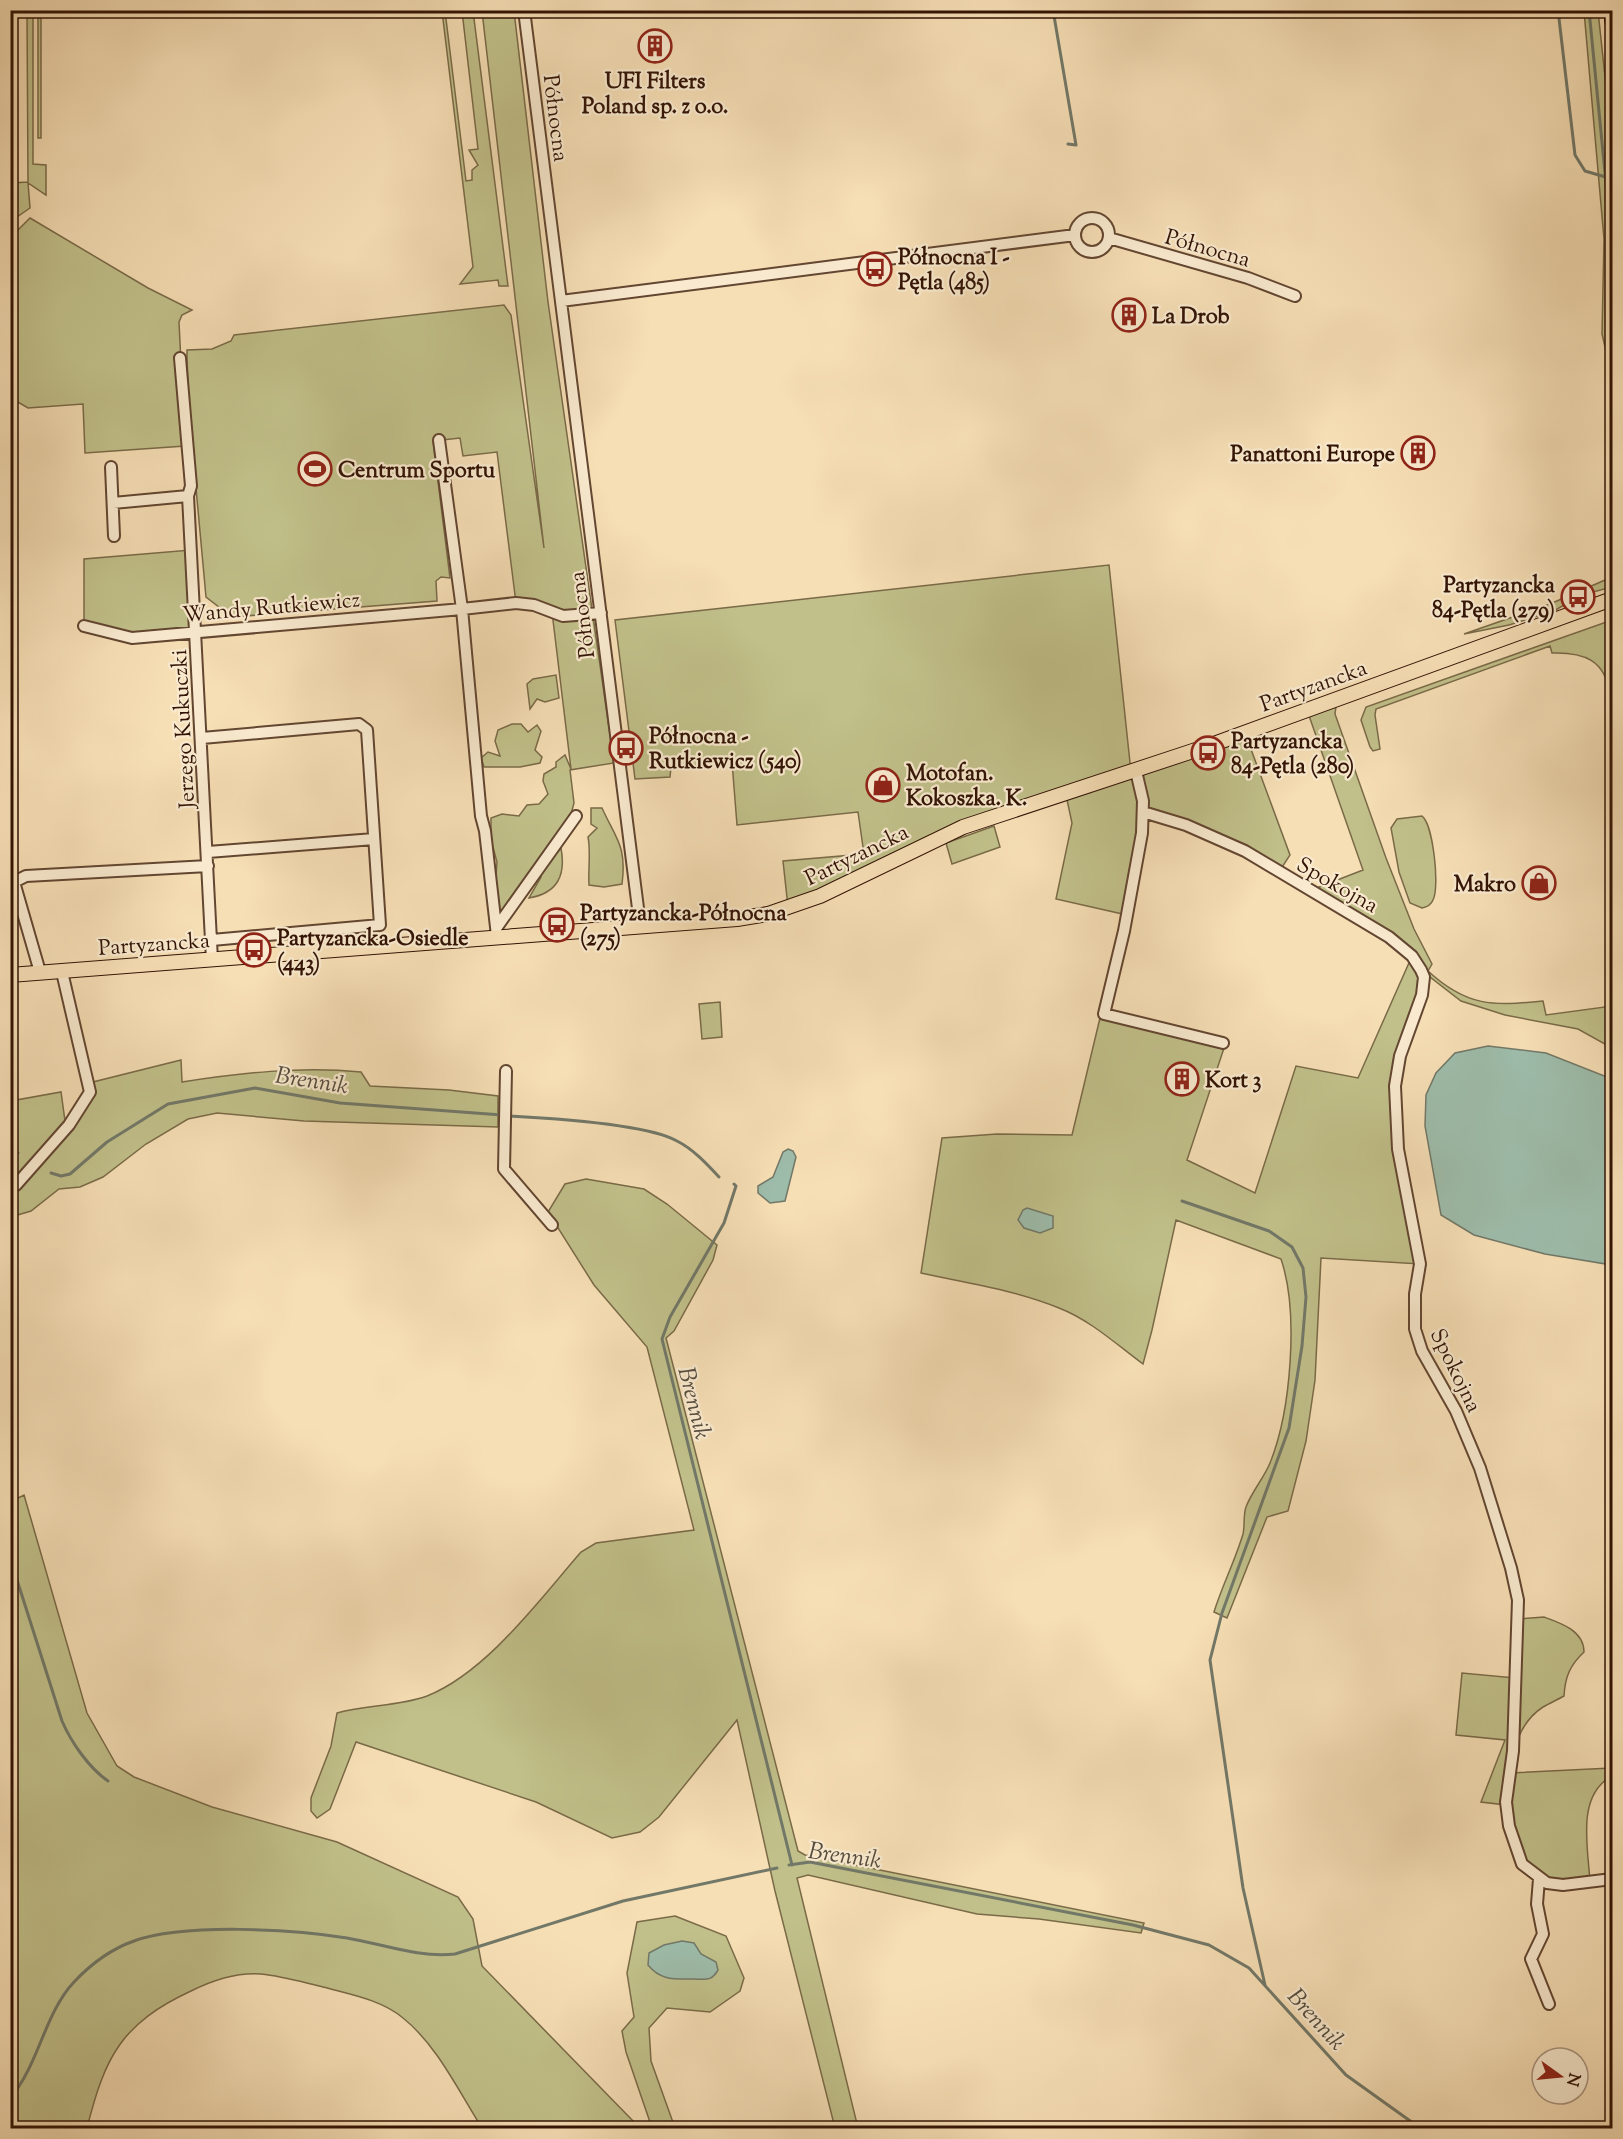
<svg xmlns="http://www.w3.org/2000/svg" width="1623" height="2139" font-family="'Sorts Mill Goudy',serif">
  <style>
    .green { fill: #c1c08a; stroke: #7a6a48; stroke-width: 1.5 }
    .water { fill: #9dbcaa; stroke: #727868; stroke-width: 1.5 }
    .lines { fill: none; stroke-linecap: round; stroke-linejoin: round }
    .stream { stroke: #727868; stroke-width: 3 }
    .minor-casing { stroke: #634631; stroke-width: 14 }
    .major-casing { stroke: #321305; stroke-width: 16 }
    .minor { stroke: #f9eacf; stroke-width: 10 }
    .major { stroke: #f6deb5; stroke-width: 14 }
    .labels { text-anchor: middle; stroke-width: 4.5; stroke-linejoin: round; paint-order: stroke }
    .poi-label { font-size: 22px; font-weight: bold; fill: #321305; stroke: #f9eacf; text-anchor: start }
    .street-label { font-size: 22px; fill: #321305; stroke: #f9eacf }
    .water-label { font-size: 24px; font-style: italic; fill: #574e3f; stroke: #f9eacf }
  </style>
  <rect width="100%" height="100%" fill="#f6deb5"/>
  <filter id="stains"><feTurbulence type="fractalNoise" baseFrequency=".00333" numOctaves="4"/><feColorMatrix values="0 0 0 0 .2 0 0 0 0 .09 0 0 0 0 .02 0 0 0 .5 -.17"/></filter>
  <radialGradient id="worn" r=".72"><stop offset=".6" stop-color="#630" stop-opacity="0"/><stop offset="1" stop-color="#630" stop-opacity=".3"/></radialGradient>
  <path class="green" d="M27,11H33V164L46,165V195L28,183L30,208L11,221V183L28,182Z
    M38,11H41V138H38Z
    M442,11H445L466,181L472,180V170L478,165L469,150L478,149L462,11H473L508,286H499L498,280L460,284L473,267Z
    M482,11H514L548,302L614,763L570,770L574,803L570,818L498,918L495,887L497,862L491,840V818L502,814L519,816L527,805L539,804L548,794L543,781L544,774L556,767V762L565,755L571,769L552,612L516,603L497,452L463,456L460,438L433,441L450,578L441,577L436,581L437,601L232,617L206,597L189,412L187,358V350L212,349L231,341L234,335L504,305L511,315L544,548Z
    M1584,11H1598L1612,142V377L1602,334L1604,239Z
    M30,218L148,288L192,310L182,315L179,322L185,446L85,453L83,404L28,408L11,398V237Z
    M191,550L196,632L132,638L84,626V559Z
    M1109,565L1131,772L1245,733L1290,855L1279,872L1267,864L1144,812L1127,915L1056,899L1072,823L1066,795L963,827L788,907L783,861L864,854L858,812L737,825L732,762L671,767L670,777L635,779L615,620Z
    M1612,577V587L1574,597V599L1554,611L1509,625L1464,634L1550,604Z
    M1612,620V694H1610C1605,660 1584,652 1552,653L1550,646L1376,709L1375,715L1380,749L1373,751L1370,747L1361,720L1366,707Z
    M556,675L559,698L545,702L537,699L530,709L527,684L533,679Z
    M1337,699L1335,714L1386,858L1414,929L1432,964L1428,971C1467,1007 1493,1006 1543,1001L1546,1015L1612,1006V1048L1578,1029L1505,1015L1461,1001L1430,977L1427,971L1411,1023L1394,1101L1420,1264L1321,1258L1315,1380L1306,1441L1288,1511L1267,1517L1227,1618L1214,1612C1222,1586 1235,1561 1243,1534C1245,1526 1243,1516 1246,1507C1252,1491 1264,1478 1270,1463C1291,1411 1299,1312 1281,1259L1176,1220L1152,1330L1143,1364C1116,1344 1090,1320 1059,1308C1015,1290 967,1283 921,1273L942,1138L997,1134L1072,1135L1100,1018L1104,1014L1223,1043L1224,1048L1187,1160L1255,1193L1296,1066L1358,1078L1412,956L1309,891L1363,870L1307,710Z
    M512,724H521L528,732L537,725L541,731L535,750L542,757L540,763L520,767H484L481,758L488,752L500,756L495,741L498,730Z
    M591,808H602C616,839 627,846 622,884L604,887L589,885C588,868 591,852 588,837L597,828L591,824Z
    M1422,816C1433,824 1440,887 1433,900C1431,905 1427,907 1422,908L1410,903L1399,872L1391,828L1397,819Z
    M994,826L1000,847L952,864L946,843Z
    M561,848C566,875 558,893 529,898L541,877L540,872Z
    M720,1002L722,1037L702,1039L699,1004Z
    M181,1060L182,1082C241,1073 300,1066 361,1072L370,1086L449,1090L498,1096V1127L304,1121L217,1113L188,1119L146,1144L103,1177L80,1187L59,1189L31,1211L11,1217V1101L61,1092L66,1128L89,1083Z
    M586,1179L644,1189L667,1204L717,1245L713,1260L674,1331L666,1338L798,1851L805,1855L1144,1923L1141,1933L1039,1919L977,1914L808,1875L797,1878L858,2128H835L775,1891L737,1720L659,1817L640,1832L612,1838L536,1802L356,1742L330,1809L317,1818L311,1811V1798L331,1746L337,1713C367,1704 397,1707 427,1696C487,1672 540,1599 581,1552L596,1543L694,1530L647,1347L594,1285L548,1212L565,1184Z
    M24,1495L87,1713L117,1766L134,1777L212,1807L337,1842L458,1897L473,1919L482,1966L636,2124V2128H482C459,2092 437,2045 403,2018C382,2000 349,1994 323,1987C302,1982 282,1976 261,1974C236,1972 213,1980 191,1991C122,2023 105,2056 87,2128H11L10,1502Z
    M1544,1617C1561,1623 1584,1631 1584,1652C1570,1665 1565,1677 1564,1696C1557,1700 1550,1703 1543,1707C1520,1722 1513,1748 1510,1773L1611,1768L1612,1776C1576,1795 1588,1847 1590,1882L1565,1885L1529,1871L1506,1805L1481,1802L1505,1740L1456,1735L1462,1673L1515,1678L1519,1619Z
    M675,1916L726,1936L744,1978L740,1991L710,2012L667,2008L649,2028L651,2061L675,2128H652L626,2052L622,2031L634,2017L627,1973L637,1922Z"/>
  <path class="water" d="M1488,1046L1546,1053L1612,1079V1265L1545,1254L1474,1235L1441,1215L1425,1126L1426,1095L1436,1073L1455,1053Z
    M788,1149L793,1151L796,1157L785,1201L770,1203L758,1193V1186L773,1177L783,1152Z
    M1027,1208L1053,1216V1228L1040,1233L1024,1228L1018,1220L1023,1210Z
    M682,1941L694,1943L701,1954L716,1962L718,1970C711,1982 706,1979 693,1979C675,1979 661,1981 648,1965L649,1953L664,1945Z"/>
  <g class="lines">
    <path class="stream" d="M1053,10L1076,145L1068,144
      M1558,10L1575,155L1585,171L1609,178
      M1589,10L1611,234L1608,326L1612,357
      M509,1116C547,1118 647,1124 677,1141C693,1149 707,1164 719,1177
      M10,1149L18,1153
      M51,1173L61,1176L70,1174L107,1142L168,1104L255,1088L340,1103L502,1115
      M734,1184L736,1186L724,1223L670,1317L662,1339L792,1865
      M1182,1201L1269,1231L1292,1247L1303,1268L1306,1297L1302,1346L1289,1428L1222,1613L1210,1660L1243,1888L1265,1985
      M10,1558L62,1721C71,1742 89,1768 108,1781
      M789,1865L810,1862L1133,1925L1209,1945L1249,1968L1346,2075L1420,2128
      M10,2098C39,2065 44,2014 74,1982C90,1965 111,1949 134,1941C184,1923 294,1929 347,1938C383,1944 418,1958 455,1954L623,1901L777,1868
      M10,2105L14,2095"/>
    <defs>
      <path id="minor" d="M524,10L640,924
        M1075 235a17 17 0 1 1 34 0a17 17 0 1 1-34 0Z
        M1109,238L1248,278L1295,296
        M561,301L1075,235
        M180,358L191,486L188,496L212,960
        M439,440L462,609L516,603L534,605L563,616L601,613
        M111,467L114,536
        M113,503L188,496
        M84,626L132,638L462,609L481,816L485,831L497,936
        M202,738L359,724L367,730L380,925L212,940
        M1136,771L1143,801L1142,833L1124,931L1104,1014L1223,1043
        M1143,812L1186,825L1245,851L1389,937L1412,956L1421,970L1424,977L1422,995L1400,1056L1395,1086L1398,1149L1420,1264L1415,1294V1329L1422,1351L1456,1411L1480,1468L1511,1568L1518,1600L1513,1751L1506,1802L1509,1826L1522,1864L1547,1883L1563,1885L1612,1879
        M208,852L374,839
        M14,882L40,972
        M10,884L26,876L208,866
        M497,927L576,816
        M506,1071L504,1169L552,1225
        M10,1181L16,1185L69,1125L90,1092L62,972
        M1539,1879L1537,1904L1543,1934L1531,1959L1549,2004"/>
      <path id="major" d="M1612,10V21
        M10,975L737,919L768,914L820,896L963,827L1211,745L1612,599"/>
    </defs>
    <use href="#minor" class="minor-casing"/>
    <use href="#major" class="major-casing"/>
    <use href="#minor" class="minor"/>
    <use href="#major" class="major"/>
  </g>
  <defs>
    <symbol id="building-ring" viewBox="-11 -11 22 22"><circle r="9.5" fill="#f9eacf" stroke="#8f2418" stroke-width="1.5"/><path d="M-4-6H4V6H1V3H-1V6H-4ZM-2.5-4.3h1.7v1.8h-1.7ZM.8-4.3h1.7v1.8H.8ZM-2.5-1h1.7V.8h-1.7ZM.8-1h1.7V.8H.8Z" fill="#8f2418"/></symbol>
    <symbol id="bus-ring" viewBox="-11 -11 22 22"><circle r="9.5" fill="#f9eacf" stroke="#8f2418" stroke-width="1.5"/><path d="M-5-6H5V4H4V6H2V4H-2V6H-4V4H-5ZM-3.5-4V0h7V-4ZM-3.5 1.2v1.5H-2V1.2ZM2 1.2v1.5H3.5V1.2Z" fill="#8f2418"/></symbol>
    <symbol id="stadium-ring" viewBox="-11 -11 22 22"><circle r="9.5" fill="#f9eacf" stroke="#8f2418" stroke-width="1.5"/><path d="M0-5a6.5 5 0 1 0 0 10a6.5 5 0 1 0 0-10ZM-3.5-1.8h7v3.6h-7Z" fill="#8f2418"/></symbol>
    <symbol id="shop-ring" viewBox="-11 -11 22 22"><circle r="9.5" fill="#f9eacf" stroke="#8f2418" stroke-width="1.5"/><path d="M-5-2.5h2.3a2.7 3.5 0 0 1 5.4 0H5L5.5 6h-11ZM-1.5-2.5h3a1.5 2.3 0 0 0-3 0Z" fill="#8f2418"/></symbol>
  </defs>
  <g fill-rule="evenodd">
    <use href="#building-ring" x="636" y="27" width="38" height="38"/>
    <use href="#bus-ring" x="856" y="250" width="38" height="38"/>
    <use href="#building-ring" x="1110" y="296" width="38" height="38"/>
    <use href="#building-ring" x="1399" y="434" width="38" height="38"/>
    <use href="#stadium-ring" x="296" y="450" width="38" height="38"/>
    <use href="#bus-ring" x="1559" y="578" width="38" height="38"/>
    <use href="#bus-ring" x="607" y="729" width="38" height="38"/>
    <use href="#bus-ring" x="1189" y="734" width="38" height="38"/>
    <use href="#shop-ring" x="864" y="766" width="38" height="38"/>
    <use href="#shop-ring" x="1520" y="864" width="38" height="38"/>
    <use href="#bus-ring" x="538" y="906" width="38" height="38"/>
    <use href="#bus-ring" x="235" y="931" width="38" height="38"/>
    <use href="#building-ring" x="1163" y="1060" width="38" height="38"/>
  </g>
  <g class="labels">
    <g class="poi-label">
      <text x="655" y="88" text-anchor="middle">UFI Filters<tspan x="655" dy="25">Poland sp. z o.o.</tspan></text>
      <text x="898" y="264">Północna I -<tspan x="898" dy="25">Pętla (485)</tspan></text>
      <text x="1152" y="323">La Drob</text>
      <text x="1395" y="461" text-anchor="end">Panattoni Europe</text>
      <text x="338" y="477">Centrum Sportu</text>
      <text x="1555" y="592" text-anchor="end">Partyzancka<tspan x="1555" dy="25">84-Pętla (279)</tspan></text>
      <text x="649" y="743">Północna -<tspan x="649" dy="25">Rutkiewicz (540)</tspan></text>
      <text x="1231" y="748">Partyzancka<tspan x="1231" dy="25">84-Pętla (280)</tspan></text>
      <text x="906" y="780">Motofan.<tspan x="906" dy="25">Kokoszka. K.</tspan></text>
      <text x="1516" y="891" text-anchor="end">Makro</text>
      <text x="580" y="920">Partyzancka-Północna<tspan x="580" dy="25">(275)</tspan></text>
      <text x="277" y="945">Partyzancka-Osiedle<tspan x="277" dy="25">(443)</tspan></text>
      <text x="1205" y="1087">Kort 3</text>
    </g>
    <g class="street-label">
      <text transform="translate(557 118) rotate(83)" y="8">Północna</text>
      <text transform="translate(1208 247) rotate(16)" y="8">Północna</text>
      <text transform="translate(271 606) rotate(-5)" y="8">Wandy Rutkiewicz</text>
      <text transform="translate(581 615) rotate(-97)" y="8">Północna</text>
      <text transform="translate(1313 685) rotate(-20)" y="8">Partyzancka</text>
      <text transform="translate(182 729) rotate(-93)" y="8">Jerzego Kukuczki</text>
      <text transform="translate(856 854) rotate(-26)" y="8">Partyzancka</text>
      <text transform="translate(1338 884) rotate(30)" y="8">Spokojna</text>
      <text transform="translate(154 943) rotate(-4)" y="8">Partyzancka</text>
      <text transform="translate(1457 1370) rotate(64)" y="8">Spokojna</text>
    </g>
    <g class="water-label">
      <text transform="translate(312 1080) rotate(9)" y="8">Brennik</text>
      <text transform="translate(695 1403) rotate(76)" y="8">Brennik</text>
      <text transform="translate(845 1855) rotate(8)" y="8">Brennik</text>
      <text transform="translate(1317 2019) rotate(48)" y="8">Brennik</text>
    </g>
  </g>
  <rect width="1623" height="2139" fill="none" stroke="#f6deb5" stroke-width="36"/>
  <rect x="12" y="12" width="1599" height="2115" fill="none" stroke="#321305" stroke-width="3"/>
  <rect x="18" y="18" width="1587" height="2103" fill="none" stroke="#321305" stroke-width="1.5"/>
  <g transform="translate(1560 2076) rotate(105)"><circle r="28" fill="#f9eacf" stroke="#a9947e" stroke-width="1.5"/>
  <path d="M0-4.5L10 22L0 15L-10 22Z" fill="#8f2418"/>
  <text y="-9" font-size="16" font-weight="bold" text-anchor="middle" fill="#321305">N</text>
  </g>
  <rect width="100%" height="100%" filter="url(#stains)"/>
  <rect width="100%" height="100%" fill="url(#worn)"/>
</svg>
